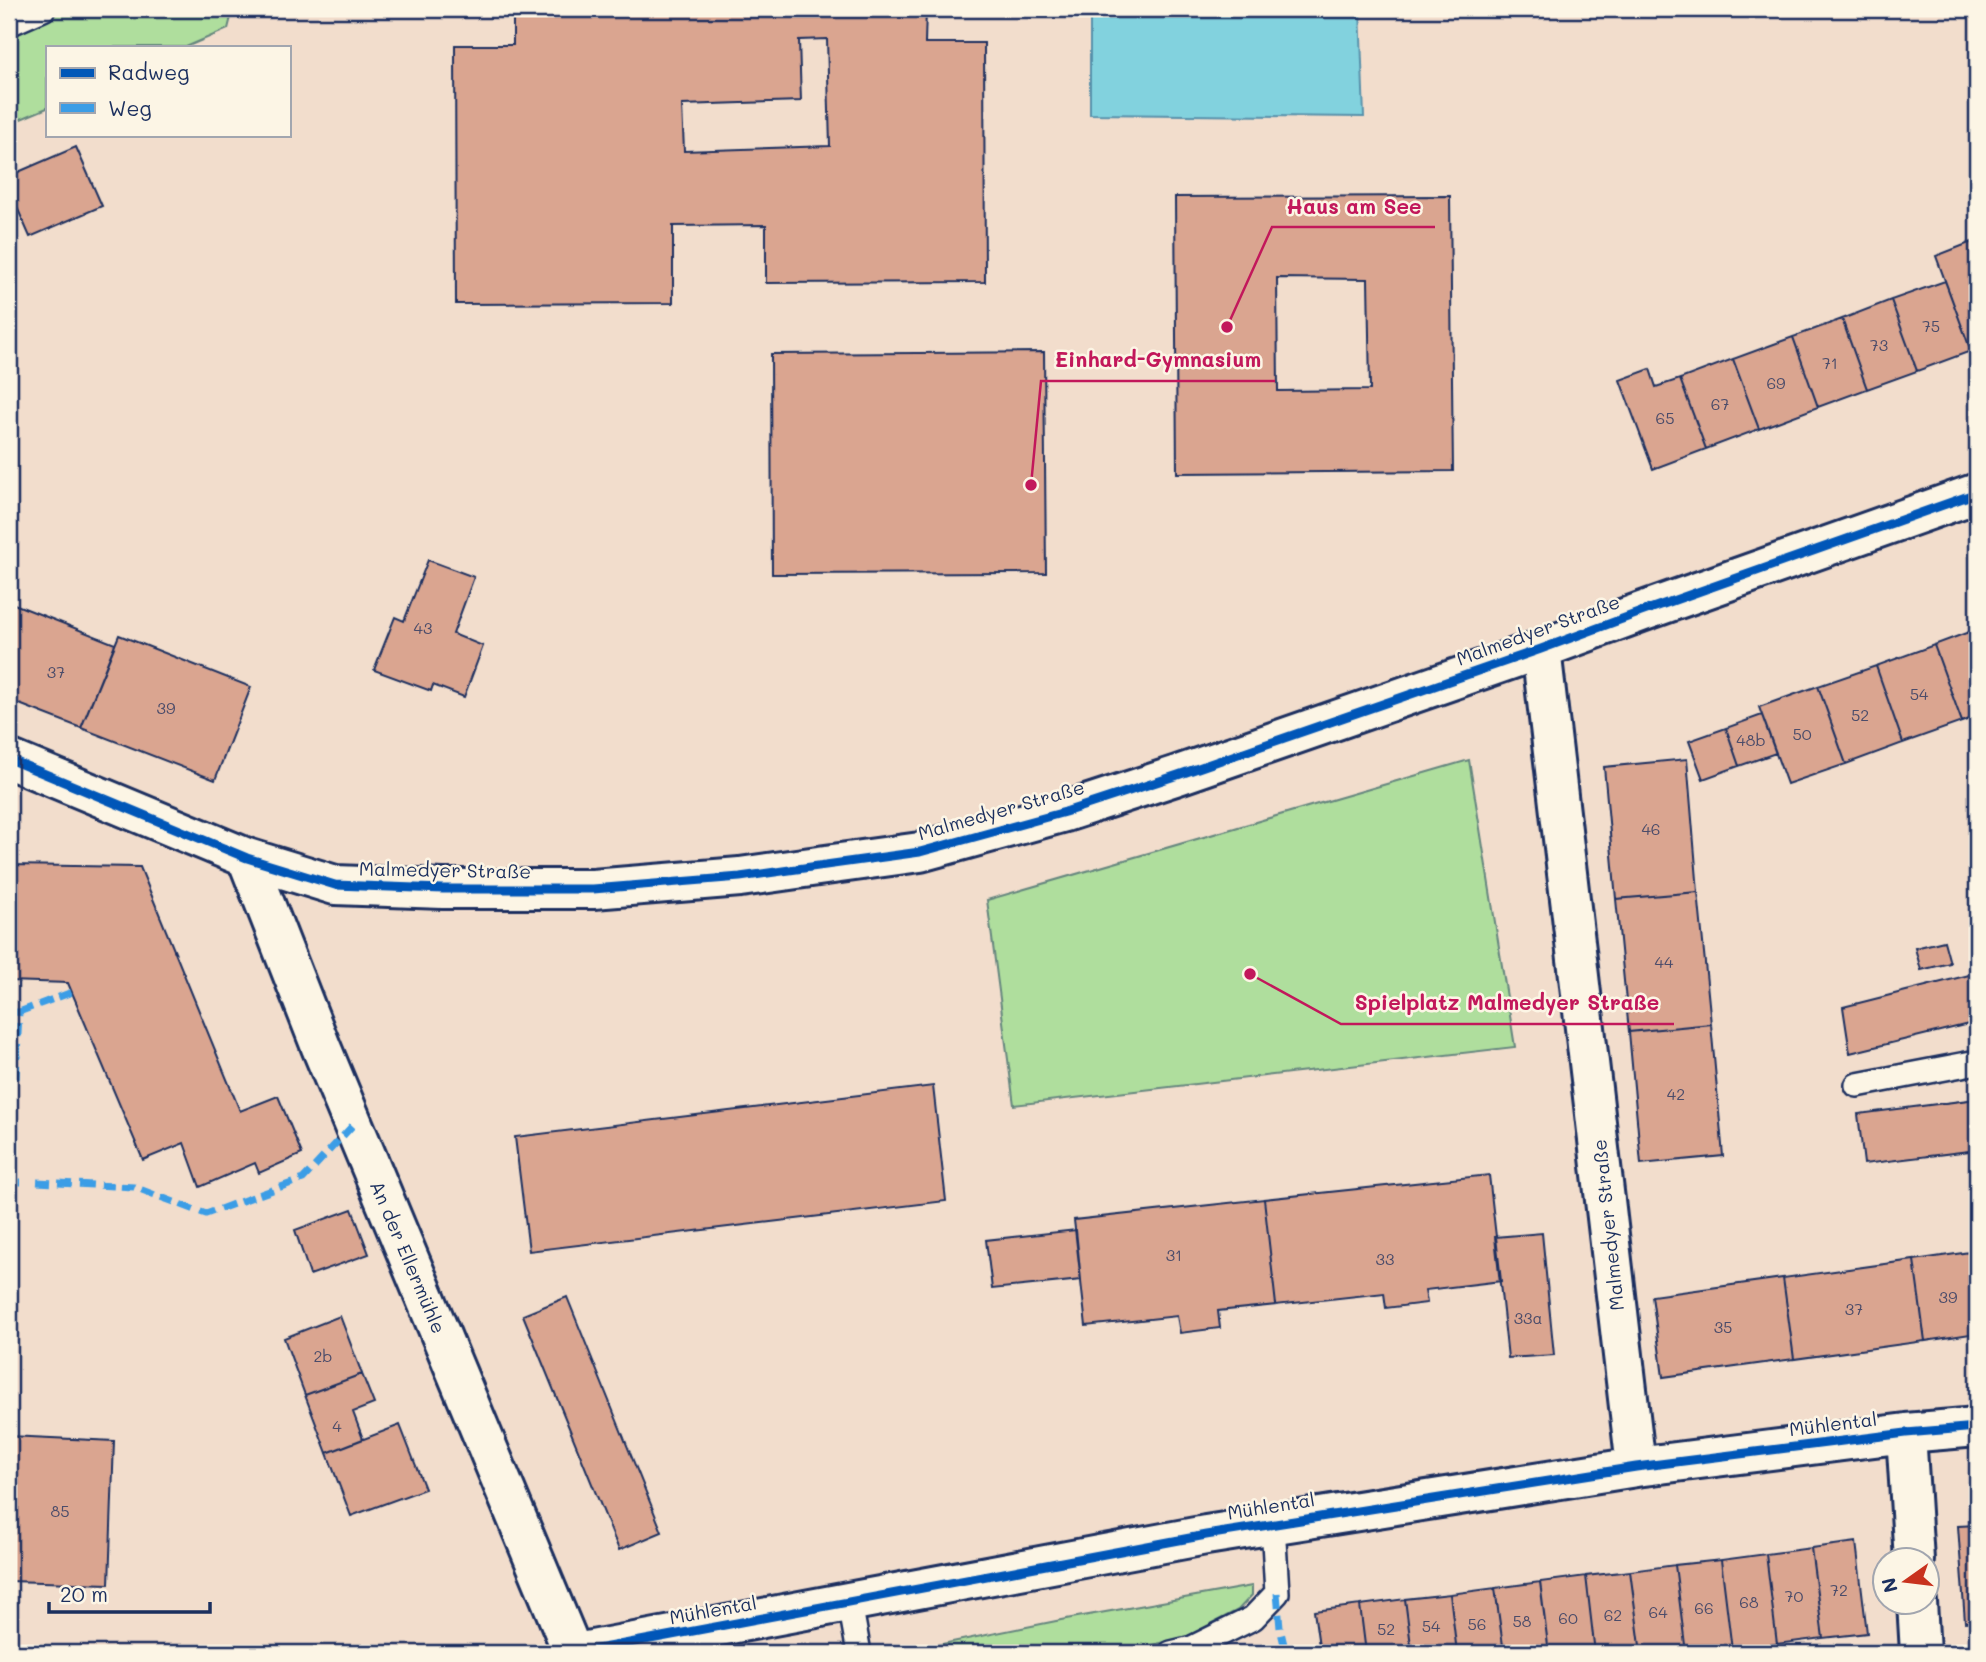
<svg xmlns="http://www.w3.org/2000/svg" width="1986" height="1662" font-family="Mali,sans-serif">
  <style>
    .green { fill: #afde9d; stroke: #65867e; stroke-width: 2 }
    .water { fill: #82d2de; stroke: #5991ab; stroke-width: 2 }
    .building { fill: #daa590; stroke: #1b2f5e; stroke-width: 2; fill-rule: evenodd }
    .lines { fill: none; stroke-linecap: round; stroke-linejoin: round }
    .lane-casing { stroke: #1b2f5e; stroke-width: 28 }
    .street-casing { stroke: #1b2f5e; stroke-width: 44 }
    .lane { stroke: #fcf5e5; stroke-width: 23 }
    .street { stroke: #fcf5e5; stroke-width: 38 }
    .quiet { stroke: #3b9de6; stroke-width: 7; stroke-dasharray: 14 7; stroke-linecap: butt }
    .cycleway-casing { stroke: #fcf5e5; stroke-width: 13 }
    .cycleway { stroke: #0057b8; stroke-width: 9 }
    .labels { text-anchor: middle; stroke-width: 5; stroke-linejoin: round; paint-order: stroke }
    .number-label { font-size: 16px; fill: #4b4c6a }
    .street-label { font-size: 19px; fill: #1b2f5e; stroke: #fcf5e5 }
    .leader { fill: none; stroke: #c2185b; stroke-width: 2.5 }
    .callout-dot { fill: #c2185b; stroke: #fcf5e5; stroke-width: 2.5 }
    .callout-label { font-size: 21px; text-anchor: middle; font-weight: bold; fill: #c2185b; stroke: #fcf5e5; stroke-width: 5; stroke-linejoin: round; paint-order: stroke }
  </style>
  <rect width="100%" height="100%" fill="#f2ddcc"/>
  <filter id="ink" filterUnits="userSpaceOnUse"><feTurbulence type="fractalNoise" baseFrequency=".0143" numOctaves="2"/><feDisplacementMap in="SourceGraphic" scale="14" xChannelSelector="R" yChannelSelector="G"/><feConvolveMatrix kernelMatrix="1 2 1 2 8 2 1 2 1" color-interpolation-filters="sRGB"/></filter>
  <g filter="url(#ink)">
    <path class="green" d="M9,9H233L228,29L186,47H47V108L9,124Z
      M1469,760L1515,1047L1014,1105L987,900Z
      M1252,1586V1595L1238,1610L1186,1637L1119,1653H898L1066,1619Z"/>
    <path class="water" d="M1090,9H1360L1364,117L1090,114Z"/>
    <path class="building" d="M513,9H926L925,43H984L985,282L766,283V225L673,226V303L456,304L455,45H513ZM827,39L830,146L684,151L682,105L801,101L799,40Z
      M76,147L102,206L30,237L9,189V176Z
      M1450,196L1453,471L1177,473L1175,197ZM1277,278L1368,279L1370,390L1278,391Z
      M1977,240V348L1971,351L1936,256Z
      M1945,281L1971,351L1917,371L1891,300Z
      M1891,300L1917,371L1867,389L1842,319Z
      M1842,319L1867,389L1818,407L1793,337Z
      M1793,337L1818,407L1759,429L1733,359Z
      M1044,352L1046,573L772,574L771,354Z
      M1733,359L1759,429L1706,449L1680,379Z
      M1650,369L1656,387L1680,379L1706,449L1653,469L1620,380Z
      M428,560L474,577L453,634L483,646L464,697L433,685L431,691L374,670L395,617L404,621Z
      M9,573L16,575L9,594Z
      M9,602L115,644L81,728L9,700Z
      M1977,629V716L1962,722L1934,645Z
      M119,635L251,687L215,780L81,728Z
      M1934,645L1962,722L1903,743L1876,666Z
      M1876,666L1903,743L1846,764L1818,686Z
      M1818,686L1846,764L1787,784L1759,707Z
      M1762,715L1776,753L1739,766L1726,728Z
      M1726,728L1739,766L1703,779L1689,741Z
      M1687,759L1698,892L1616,899L1604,767Z
      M9,865L140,867L240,1111L278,1096L302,1154L259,1173L255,1163L200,1187L184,1143L143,1160L68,983L9,981Z
      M1698,892L1711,1024L1629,1032L1616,899Z
      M1944,941L1950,963L1921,970L1915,948Z
      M1977,973V1022L1850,1053L1843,1007Z
      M1711,1024L1723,1156L1641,1164L1629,1032Z
      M933,1086L946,1201L529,1251L515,1137Z
      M1977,1099V1150L1864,1164L1858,1114Z
      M1489,1175L1501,1281L1425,1290L1427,1303L1386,1308L1384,1293L1276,1305L1264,1199Z
      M1264,1199L1276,1305L1218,1311L1220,1328L1180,1333L1177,1316L1086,1326L1074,1220Z
      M352,1209L369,1254L310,1275L295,1230Z
      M1076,1230L1081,1280L992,1289L986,1240Z
      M1542,1233L1554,1355L1508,1358L1495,1237Z
      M1977,1251V1333L1925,1341L1914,1260Z
      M1914,1260L1925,1341L1794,1359L1783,1278Z
      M1783,1278L1794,1359L1663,1377L1652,1296Z
      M567,1297L662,1532L619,1550L523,1315Z
      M340,1316L362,1374L305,1395L284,1338Z
      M362,1374L374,1404L353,1412L363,1439L327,1453L305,1395Z
      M400,1425L425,1489L351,1516L327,1453Z
      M9,1436L114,1441L109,1584L9,1581Z
      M1977,1525V1621L1965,1622L1958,1526Z
      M1856,1542L1867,1633L1823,1638L1811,1548Z
      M1811,1548L1823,1638L1777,1644L1766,1554Z
      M1766,1554L1777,1644L1732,1650L1721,1560Z
      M1721,1560L1732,1650L1686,1653L1675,1565Z
      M1675,1565L1686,1653H1641L1630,1571Z
      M1630,1571L1641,1653H1595L1586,1576Z
      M1586,1576L1595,1653H1549L1540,1582Z
      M1540,1582L1549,1653H1504L1495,1588Z
      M1495,1588L1504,1653H1457L1450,1594Z
      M1450,1594L1457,1653H1412L1405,1599Z
      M1405,1599L1412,1653H1366L1360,1605Z
      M1360,1605L1366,1653H1320L1314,1611Z"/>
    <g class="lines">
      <defs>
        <path id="lane" d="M9,24L43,9
          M1857,1085L1977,1062
          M850,1603L859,1653
          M1171,1653L1192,1648L1253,1618L1277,1593L1273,1524"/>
        <path id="street" d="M1541,649L1636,1467
          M9,759L247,858L335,885L443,889H593L740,877L811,867L920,852L1065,812L1178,775L1541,649L1641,612L1977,493
          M247,858L321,1047L573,1653
          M1906,1433L1914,1560
          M1917,1602L1920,1653
          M576,1653L1206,1535L1636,1467L1906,1433L1977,1427"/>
      </defs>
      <use href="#lane" class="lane-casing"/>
      <use href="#street" class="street-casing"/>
      <use href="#lane" class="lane"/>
      <use href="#street" class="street"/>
      <path class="quiet" d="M9,1012H19L16,1079H9
        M19,1012L72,992
        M9,1182H21
        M37,1182L134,1187L206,1214L303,1179L353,1125
        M1277,1593L1280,1628L1286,1653"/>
      <defs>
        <path id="cycleway" d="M9,759L247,858L335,885L443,889H593L740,877L811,867L920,852L1065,812L1178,775L1541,649L1641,612L1977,493
          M576,1653L1206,1535L1636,1467L1906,1433L1977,1427"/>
      </defs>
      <use href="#cycleway" class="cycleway-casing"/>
      <use href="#cycleway" class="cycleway"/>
    </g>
  </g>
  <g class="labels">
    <g class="number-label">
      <text x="1931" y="332">75</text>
      <text x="1879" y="351">73</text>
      <text x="1830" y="369">71</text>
      <text x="1776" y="389">69</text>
      <text x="1720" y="410">67</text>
      <text x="1665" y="424">65</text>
      <text x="423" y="634">43</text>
      <text x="56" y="678">37</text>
      <text x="1919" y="700">54</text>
      <text x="166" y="714">39</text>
      <text x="1860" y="721">52</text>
      <text x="1802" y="740">50</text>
      <text x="1751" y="746">48b</text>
      <text x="1651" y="835">46</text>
      <text x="1664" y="968">44</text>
      <text x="1676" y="1100">42</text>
      <text x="1174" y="1261">31</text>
      <text x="1385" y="1265">33</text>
      <text x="1948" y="1303">39</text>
      <text x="1854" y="1315">37</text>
      <text x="1528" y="1324">33a</text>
      <text x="1723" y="1333">35</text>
      <text x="323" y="1362">2b</text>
      <text x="337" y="1432">4</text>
      <text x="60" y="1517">85</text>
      <text x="1839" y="1596">72</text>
      <text x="1794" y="1602">70</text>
      <text x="1749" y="1608">68</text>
      <text x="1704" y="1614">66</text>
      <text x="1658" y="1618">64</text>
      <text x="1613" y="1621">62</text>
      <text x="1568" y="1624">60</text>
      <text x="1522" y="1627">58</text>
      <text x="1477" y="1630">56</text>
      <text x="1431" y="1632">54</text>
      <text x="1386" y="1635">52</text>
    </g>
    <g class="street-label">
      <text transform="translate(1538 630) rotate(-20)" y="7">Malmedyer Straße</text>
      <text transform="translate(1001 810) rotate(-16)" y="7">Malmedyer Straße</text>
      <text transform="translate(445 870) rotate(1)" y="7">Malmedyer Straße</text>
      <text transform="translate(1608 1225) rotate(-96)" y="7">Malmedyer Straße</text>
      <text transform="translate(408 1257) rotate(67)" y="7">An der Ellermühle</text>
      <text transform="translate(1833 1424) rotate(-7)" y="7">Mühlental</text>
      <text transform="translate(1271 1506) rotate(-9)" y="7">Mühlental</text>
      <text transform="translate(713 1610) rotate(-10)" y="7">Mühlental</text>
    </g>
  </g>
  <path class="leader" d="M1227 327L1272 227H1435M1031 485L1041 381H1275M1250 974L1341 1024H1674"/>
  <g class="callout-dot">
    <circle cx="1227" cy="327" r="7"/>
    <circle cx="1031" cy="485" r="7"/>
    <circle cx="1250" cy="974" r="7"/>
  </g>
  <g class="callout-label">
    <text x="1354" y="214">Haus am See</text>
    <text x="1158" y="367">Einhard-Gymnasium</text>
    <text x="1507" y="1010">Spielplatz Malmedyer Straße</text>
  </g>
  <rect width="1986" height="1662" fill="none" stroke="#fcf5e5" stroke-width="35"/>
  <rect x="18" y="18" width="1951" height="1627" fill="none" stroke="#1b2f5e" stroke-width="2.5" filter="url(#ink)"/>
  <rect x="46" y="46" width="245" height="91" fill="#fcf5e5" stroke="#a2a6af" stroke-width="2"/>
  <rect x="60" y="68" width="35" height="10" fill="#0057b8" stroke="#a2a6af" stroke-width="2"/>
  <text x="108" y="80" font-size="21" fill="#1b2f5e">Radweg</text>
  <rect x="60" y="103" width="35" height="10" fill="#3b9de6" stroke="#a2a6af" stroke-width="2"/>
  <text x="108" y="116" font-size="21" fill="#1b2f5e">Weg</text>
  <g transform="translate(1906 1581) rotate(256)"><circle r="33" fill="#fcf5e5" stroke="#a2a6af" stroke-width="2"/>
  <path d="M0-5L12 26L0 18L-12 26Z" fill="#c8321e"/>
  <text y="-10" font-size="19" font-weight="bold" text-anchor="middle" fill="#1b2f5e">N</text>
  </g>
  <path d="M49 1602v10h161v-10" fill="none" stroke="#1b2f5e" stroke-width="3.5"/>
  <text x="60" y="1602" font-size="21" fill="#1b2f5e" stroke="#fcf5e5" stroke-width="5" paint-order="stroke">20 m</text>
</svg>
